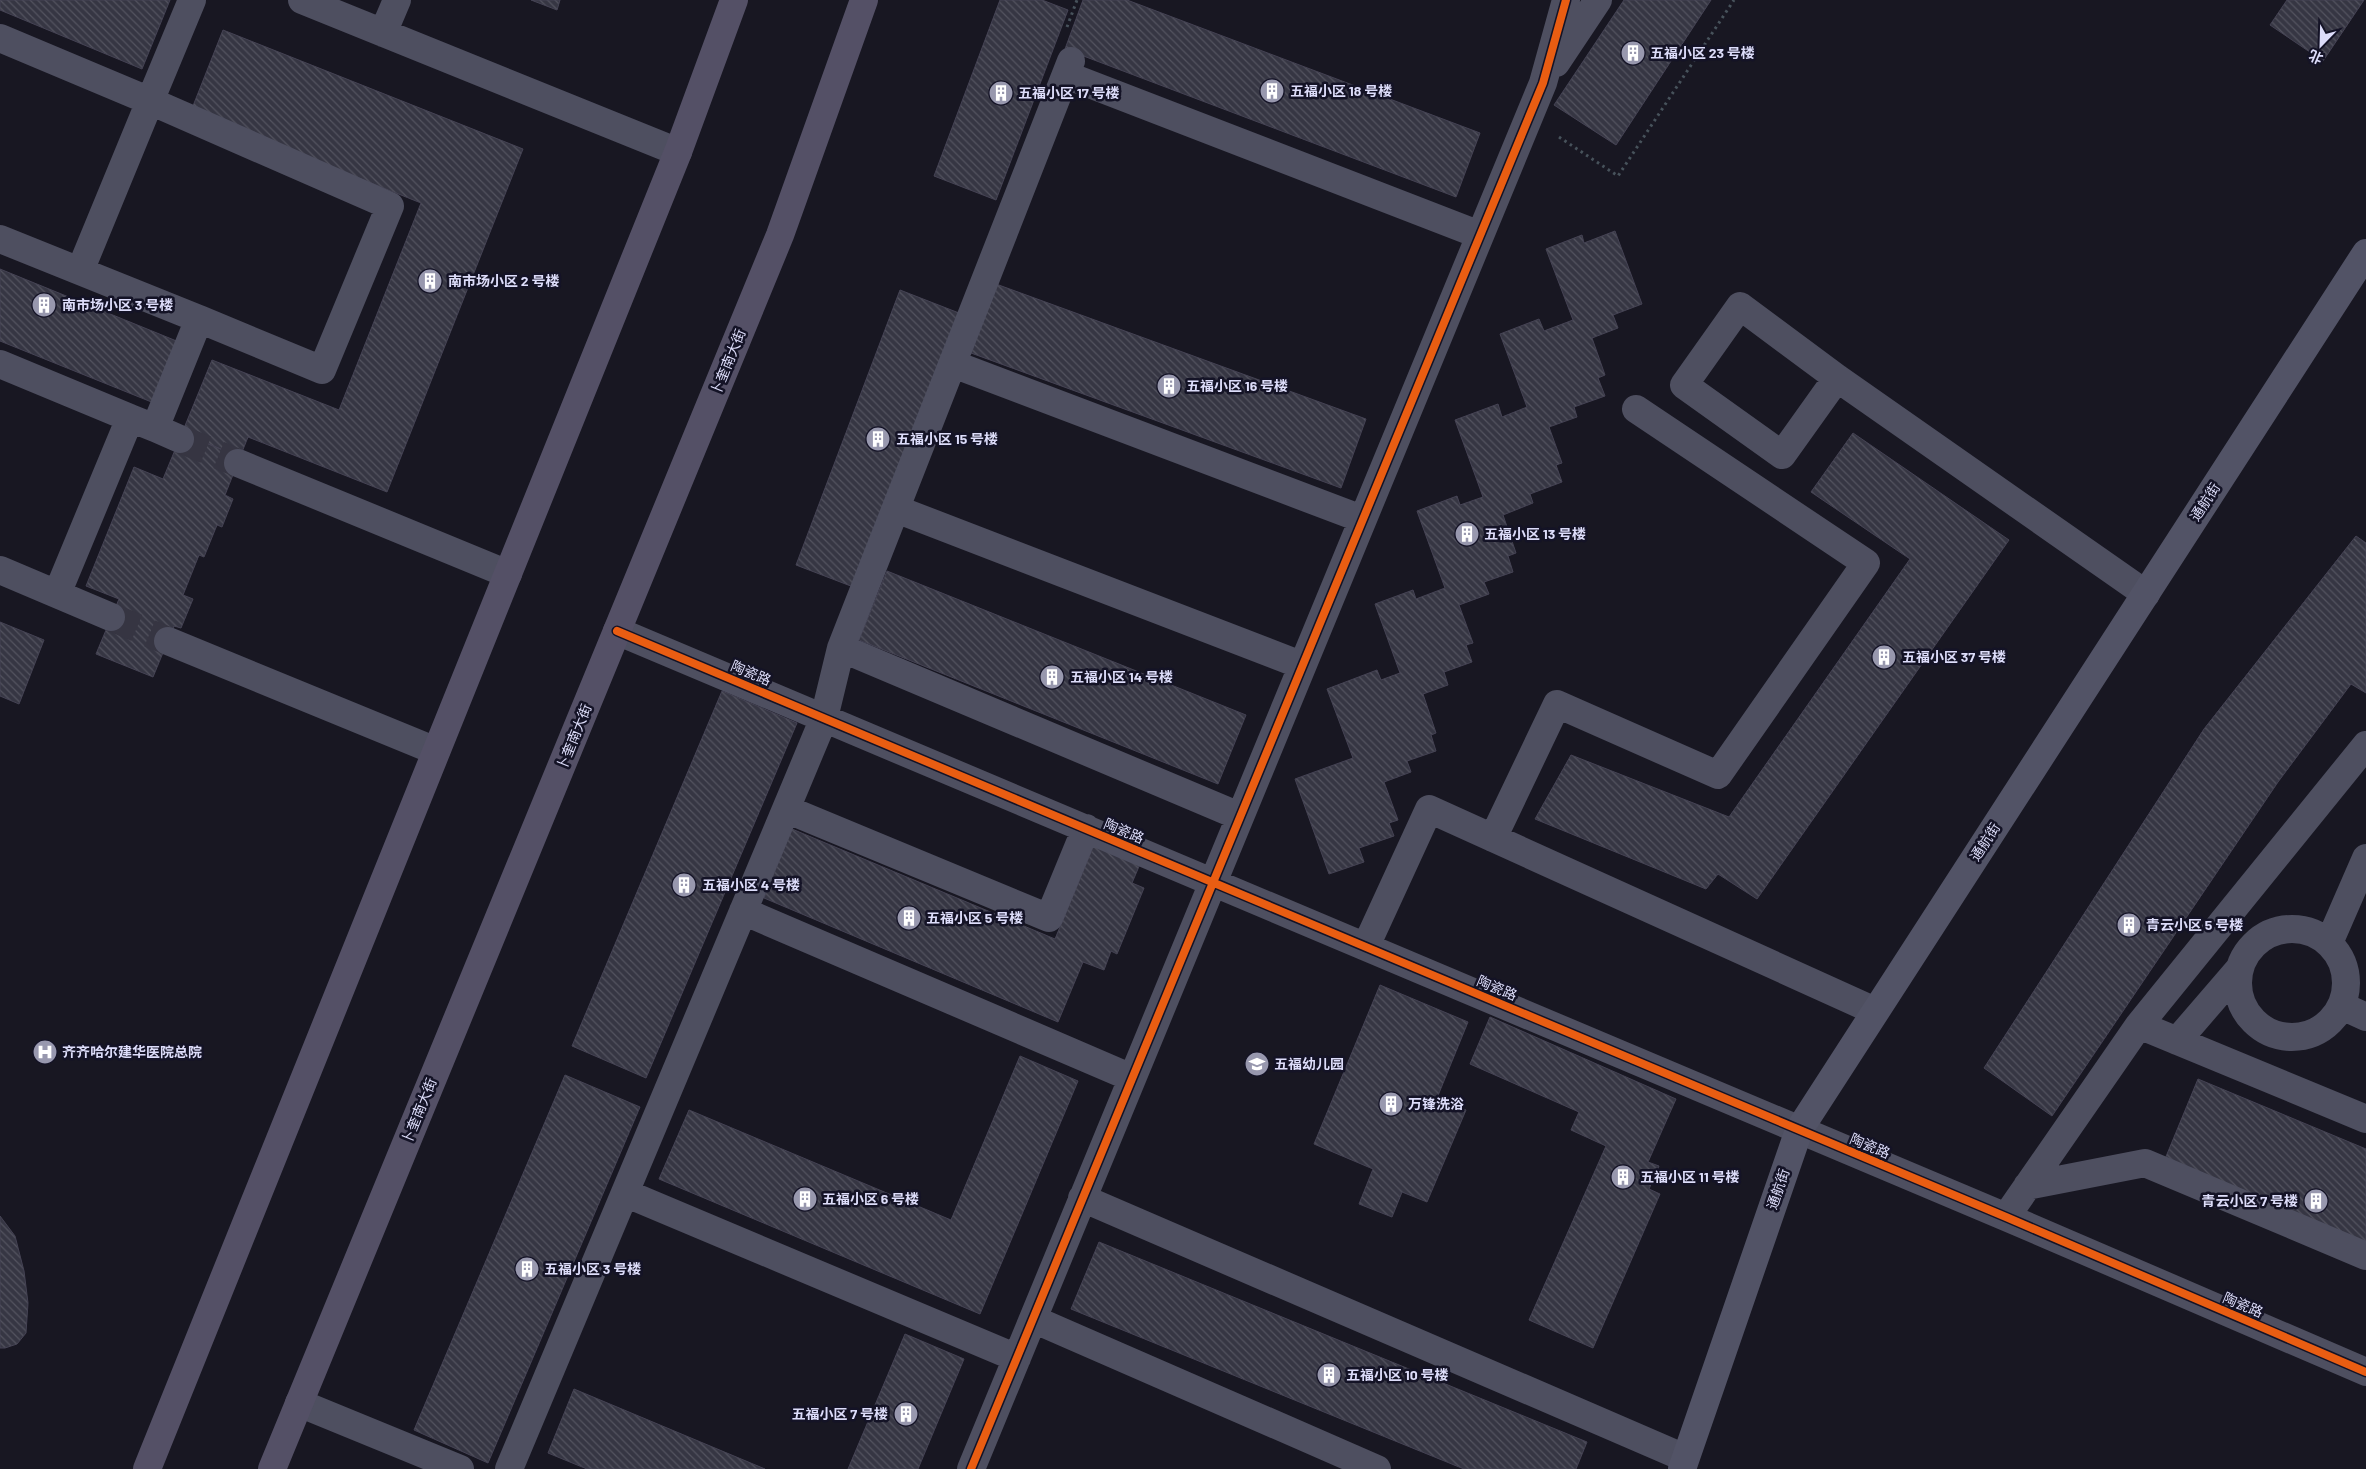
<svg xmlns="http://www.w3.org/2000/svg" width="2366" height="1469" font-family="Barlow,'Noto Sans SC',sans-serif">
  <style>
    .building { fill: url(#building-back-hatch); stroke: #454354 }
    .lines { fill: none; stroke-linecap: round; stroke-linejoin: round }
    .minor-tunnel { stroke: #363542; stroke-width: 28; stroke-dasharray: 28 14; stroke-linecap: butt }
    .path { stroke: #47525b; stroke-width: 3; stroke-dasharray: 2.5 4; stroke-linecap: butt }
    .minor { stroke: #4e4f60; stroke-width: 28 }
    .secondary { stroke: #525366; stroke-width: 28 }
    .primary { stroke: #545066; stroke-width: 28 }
    .cycleway-casing { stroke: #141326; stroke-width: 11 }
    .cycleway { stroke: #e95d12; stroke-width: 8 }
    .labels { text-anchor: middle; stroke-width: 5; stroke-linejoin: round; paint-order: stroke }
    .poi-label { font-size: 14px; font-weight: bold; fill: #ddddfa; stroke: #141326; text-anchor: start }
    .street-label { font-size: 14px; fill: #ddddfa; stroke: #141326 }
  </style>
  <defs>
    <pattern id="building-back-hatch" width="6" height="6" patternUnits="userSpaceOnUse" patternTransform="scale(1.25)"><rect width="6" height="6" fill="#363643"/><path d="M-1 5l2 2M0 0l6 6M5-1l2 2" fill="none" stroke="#53535f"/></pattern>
  </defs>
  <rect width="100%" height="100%" fill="#181722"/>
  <path class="building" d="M0,0H170L142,69L0,10Z
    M531,0H560L557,10Z
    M1000,0H1042L1068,10L996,200L934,176Z
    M1083,0H1127L1480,133L1456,197L1065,49Z
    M1624,0H1711L1616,145L1554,105Z
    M2287,0H2364L2323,61L2270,25Z
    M223,30L523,149L387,492L248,437L240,457L182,433L212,360L339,410L421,203L191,111Z
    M1615,231L1642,304L1613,315L1618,328L1592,338L1605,375L1598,378L1605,396L1574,407L1577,417L1549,427L1562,463L1556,465L1562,482L1530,494L1533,503L1503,515L1516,553L1508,556L1513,572L1484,582L1489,594L1459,605L1473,643L1466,645L1472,662L1444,672L1448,685L1423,694L1436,733L1431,735L1436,751L1407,761L1411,772L1384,782L1398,820L1389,823L1394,836L1359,848L1364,862L1329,874L1295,779L1353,758L1327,689L1377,670L1381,680L1400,673L1375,604L1413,590L1416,599L1445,588L1417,511L1457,496L1460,505L1483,497L1455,420L1498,404L1502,417L1527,407L1500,334L1539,319L1544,331L1573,320L1546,249L1582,235L1584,243Z
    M0,269L179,342L154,403L0,341Z
    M996,284L1366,419L1341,488L971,353Z
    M900,290L959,313L856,588L796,565Z
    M182,433L240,457L225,495L233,499L222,527L217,525L204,557L199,555L183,595L193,599L181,628L174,626L153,677L96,654L119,599L86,586L134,467L163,479Z
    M1853,433L2009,540L1757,899L1718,874L1706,889L1535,819L1571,755L1729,817L1910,559L1811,492Z
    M2356,536L2366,543V693L2351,684L2278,782L2052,1116L1984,1068L2204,729Z
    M887,571L1246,715L1218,784L859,640Z
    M0,622L44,640L19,704L0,696Z
    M722,691L797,723L646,1078L572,1046Z
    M792,829L1055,939L1094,845L1140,864L1132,883L1144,888L1117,954L1111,951L1104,970L1083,962L1058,1022L764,898Z
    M1380,985L1468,1022L1437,1098L1466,1110L1427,1202L1402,1192L1392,1217L1359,1204L1373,1169L1314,1144Z
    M1490,1017L1676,1099L1648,1162L1659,1166L1649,1189L1660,1194L1593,1348L1529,1320L1606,1146L1571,1130L1579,1112L1470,1064Z
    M1020,1056L1078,1081L980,1314L659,1179L689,1110L951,1220Z
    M565,1075L640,1107L488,1463L414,1430Z
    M2198,1079L2366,1149V1242L2165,1159Z
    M0,1216L15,1236L24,1271L28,1303L26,1333L17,1344L5,1348H0Z
    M1099,1242L1587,1442L1576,1469H1464L1071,1309Z
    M905,1334L964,1359L918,1469H848Z
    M574,1389L765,1469H587L548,1453Z"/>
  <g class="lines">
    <path class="minor-tunnel" d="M180,439L238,463
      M111,617L168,641"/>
    <path class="path" d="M1067,27L1077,0
      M1559,137L1618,176L1734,0"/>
    <path class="minor" d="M192,0L150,101L390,206L322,370L199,319
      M302,0L678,152
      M383,33L397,0
      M0,38L150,101L80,271
      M1071,61L841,648L824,718L786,809L1049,918L1086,828
      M1556,63L1598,0
      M1066,75L1480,235
      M0,239L199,319L155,428L130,418
      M0,364L130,418L57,594
      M953,364L1362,519
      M1837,378L1782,455L1684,385L1740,306L1837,378L2146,594
      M155,428L180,439
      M238,463L508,574
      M896,509L1301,665
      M0,570L111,617
      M617,631L2006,1217L2366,1372
      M168,641L436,751
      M841,648L1239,816
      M1493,838L1557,704L1718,775L1866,563L1636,409
      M743,911L1132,1078
      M2238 983a54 54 0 1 1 108 0a54 54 0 1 1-108 0Z
      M2329,943L2366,858
      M1366,946L1429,809L1875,1011
      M2342,1006L2366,1017
      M2139,1025L2366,1119
      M2177,1041L2240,968
      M2027,1186L2145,1163L2366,1256
      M625,1193L1017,1358
      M1082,1198L1685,1458
      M2006,1217L2139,1025L2366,745
      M1033,1319L1377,1469
      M299,1403L460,1469
      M509,1469L786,809
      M971,1469L1543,83L1566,0"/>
    <path class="secondary" d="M1682,1469L1799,1130L2366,253"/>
    <path class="primary" d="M147,1469L678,152L734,0
      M272,1469L780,235L864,0"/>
    <defs>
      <path id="cycleway" d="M617,631L2006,1217L2366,1372
        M971,1469L1543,83L1566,0"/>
    </defs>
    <use href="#cycleway" class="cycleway-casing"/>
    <use href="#cycleway" class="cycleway"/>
  </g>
  <defs>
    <symbol id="building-disc" viewBox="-11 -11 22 22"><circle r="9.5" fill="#9898ae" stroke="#141326"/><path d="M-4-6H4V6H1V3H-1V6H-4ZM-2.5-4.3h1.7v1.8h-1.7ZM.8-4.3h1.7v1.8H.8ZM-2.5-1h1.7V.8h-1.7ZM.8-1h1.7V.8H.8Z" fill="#fff"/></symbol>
    <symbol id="hospital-disc" viewBox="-11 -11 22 22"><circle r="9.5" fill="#9898ae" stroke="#141326"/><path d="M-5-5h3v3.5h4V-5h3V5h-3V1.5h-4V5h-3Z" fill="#fff"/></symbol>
    <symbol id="school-disc" viewBox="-11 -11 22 22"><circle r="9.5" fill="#9898ae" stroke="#141326"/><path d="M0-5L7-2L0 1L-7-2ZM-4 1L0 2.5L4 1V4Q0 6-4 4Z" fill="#fff"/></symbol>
  </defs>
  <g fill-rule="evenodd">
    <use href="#building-disc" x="1619" y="39" width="28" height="28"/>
    <use href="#building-disc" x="1258" y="77" width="28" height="28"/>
    <use href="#building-disc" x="987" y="79" width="28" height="28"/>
    <use href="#building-disc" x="416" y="267" width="28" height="28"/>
    <use href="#building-disc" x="30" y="291" width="28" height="28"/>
    <use href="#building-disc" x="1155" y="372" width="28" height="28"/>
    <use href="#building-disc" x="864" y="425" width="28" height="28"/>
    <use href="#building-disc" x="1453" y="520" width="28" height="28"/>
    <use href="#building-disc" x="1870" y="643" width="28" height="28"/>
    <use href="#building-disc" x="1038" y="663" width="28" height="28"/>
    <use href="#building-disc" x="670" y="871" width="28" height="28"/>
    <use href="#building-disc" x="895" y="904" width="28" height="28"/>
    <use href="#building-disc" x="2115" y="911" width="28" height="28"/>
    <use href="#hospital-disc" x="31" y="1038" width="28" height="28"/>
    <use href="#school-disc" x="1243" y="1050" width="28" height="28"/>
    <use href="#building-disc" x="1377" y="1090" width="28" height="28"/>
    <use href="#building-disc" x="1609" y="1163" width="28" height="28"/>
    <use href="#building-disc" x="791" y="1185" width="28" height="28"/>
    <use href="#building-disc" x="2302" y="1187" width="28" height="28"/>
    <use href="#building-disc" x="513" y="1255" width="28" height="28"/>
    <use href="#building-disc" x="1315" y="1361" width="28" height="28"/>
    <use href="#building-disc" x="892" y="1400" width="28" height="28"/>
  </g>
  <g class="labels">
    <g class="poi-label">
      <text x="1650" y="58">五福小区 23 号楼</text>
      <text x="1290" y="96">五福小区 18 号楼</text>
      <text x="1018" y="98">五福小区 17 号楼</text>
      <text x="448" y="286">南市场小区 2 号楼</text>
      <text x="62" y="310">南市场小区 3 号楼</text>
      <text x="1186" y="391">五福小区 16 号楼</text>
      <text x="896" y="444">五福小区 15 号楼</text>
      <text x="1484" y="539">五福小区 13 号楼</text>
      <text x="1902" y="662">五福小区 37 号楼</text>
      <text x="1070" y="682">五福小区 14 号楼</text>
      <text x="702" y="890">五福小区 4 号楼</text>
      <text x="926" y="923">五福小区 5 号楼</text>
      <text x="2146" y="930">青云小区 5 号楼</text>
      <text x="62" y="1057">齐齐哈尔建华医院总院</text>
      <text x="1274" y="1069">五福幼儿园</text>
      <text x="1408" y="1109">万锋洗浴</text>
      <text x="1640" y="1182">五福小区 11 号楼</text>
      <text x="822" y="1204">五福小区 6 号楼</text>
      <text x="2298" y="1206" text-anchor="end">青云小区 7 号楼</text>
      <text x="544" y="1274">五福小区 3 号楼</text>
      <text x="1346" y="1380">五福小区 10 号楼</text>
      <text x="888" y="1419" text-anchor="end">五福小区 7 号楼</text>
    </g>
    <g class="street-label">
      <text transform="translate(728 362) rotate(-68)" y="5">卜奎南大街</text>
      <text transform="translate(2205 502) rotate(-57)" y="5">通航街</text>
      <text transform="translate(751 673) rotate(23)" y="5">陶瓷路</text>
      <text transform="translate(574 737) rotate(-68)" y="5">卜奎南大街</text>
      <text transform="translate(1124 831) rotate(23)" y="5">陶瓷路</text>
      <text transform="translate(1985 842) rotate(-57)" y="5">通航街</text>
      <text transform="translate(1497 988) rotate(23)" y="5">陶瓷路</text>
      <text transform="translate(419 1111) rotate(-68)" y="5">卜奎南大街</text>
      <text transform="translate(1870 1146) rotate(23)" y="5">陶瓷路</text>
      <text transform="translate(1778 1189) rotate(-71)" y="5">通航街</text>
      <text transform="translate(2243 1305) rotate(23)" y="5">陶瓷路</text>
    </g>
  </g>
  <g transform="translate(2321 45) rotate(203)" stroke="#141326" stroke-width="4" paint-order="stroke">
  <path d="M0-4L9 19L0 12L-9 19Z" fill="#ddddfa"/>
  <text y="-8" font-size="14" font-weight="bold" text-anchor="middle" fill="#ddddfa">北</text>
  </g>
</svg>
